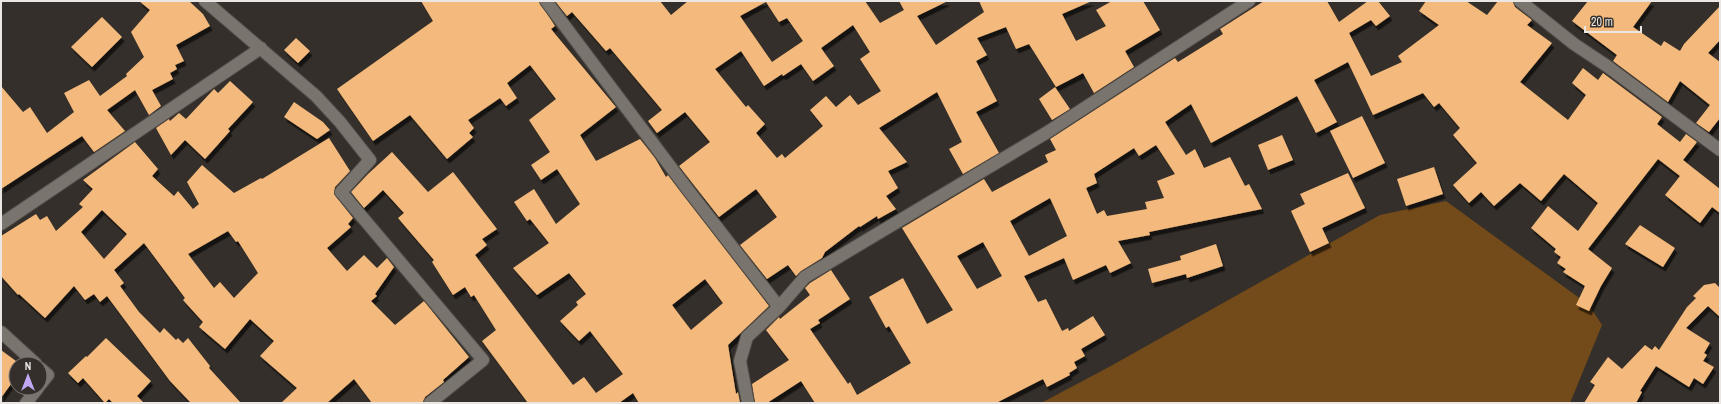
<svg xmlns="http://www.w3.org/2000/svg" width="1721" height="404" font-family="'Archivo Narrow',sans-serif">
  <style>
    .green { fill: #734a19 }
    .building { fill: #f4b97b; fill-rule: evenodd; filter: url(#shadow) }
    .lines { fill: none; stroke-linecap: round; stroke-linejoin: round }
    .street-casing { stroke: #514d48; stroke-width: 14 }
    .street { stroke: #7a746e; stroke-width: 12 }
  </style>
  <defs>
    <filter id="shadow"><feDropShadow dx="2.5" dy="4.5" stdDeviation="0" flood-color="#0009"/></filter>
  </defs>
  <rect width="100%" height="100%" fill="#342f2a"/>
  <path class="green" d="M1446,201L1589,305L1602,325L1570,403H1041L1109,367L1380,215Z"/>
  <path class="building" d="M139,1H189L203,14L210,26L176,45L184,61L175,65L177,69L170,73L173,79L152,90L161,106L149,115L135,90L107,110L125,131L94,152L82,136L1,189V86L23,112L30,107L47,133L74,112L64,93L89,80L100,96L127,76L126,74L144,57L131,32L150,10Z
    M421,1H539L555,26L551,29L616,107L580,135L596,161L640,139L655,158L666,177L668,175L769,306L728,345L736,394L738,392L740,403H639L633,393L619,403H528L482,341L496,330L474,295L471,297L465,287L453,295L432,262L434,260L398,218L404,213L383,190L364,208L351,192L368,174L392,152L428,192L453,172L497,229L482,239L487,245L475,255L573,385L584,377L596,393L623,374L590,331L579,341L560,321L578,305L576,302L586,294L569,273L537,295L513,268L549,243L530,219L527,221L514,202L534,189L556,224L580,204L557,169L541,180L531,165L550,152L529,120L556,99L530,65L507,83L517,98L506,106L500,98L468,120L474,128L469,133L473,137L447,159L410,115L373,141L337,89L433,21ZM705,279L723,303L691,330L672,305Z
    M555,1H660L671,15L688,1H865L880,23L904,10L899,1H948L917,16L936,45L984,12L979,1H1092L1062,14L1076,41L1106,26L1096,10L1112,1H1143L1160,30L1125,51L1134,67L1094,93L1083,73L1056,87L1029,44L1016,49L1006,27L977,38L987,55L976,61L997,101L976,112L999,153L963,174L949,149L962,142L937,92L879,128L907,162L888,171L898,188L886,196L896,209L878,219L877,216L860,227L859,226L825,252L822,258L801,271L796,276L788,265L767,279L740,245L777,217L756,189L719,217L679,166L710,142L685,112L657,133L648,121L662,110L610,48L606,51L572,12L567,16ZM766,2L779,22L787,18L803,41L772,62L740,16ZM853,25L870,52L860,59L881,91L858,105L850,95L836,107L826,96L810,110L823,126L785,158L782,154L777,158L756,133L765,124L748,105L746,107L715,69L741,51L764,86L782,74L783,76L801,64L813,81L834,66L821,48Z
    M1264,1H1327L1339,22L1368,1H1378L1390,16L1376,26L1371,20L1349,33L1371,76L1402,62L1398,56L1439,25L1419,11L1426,1H1466L1487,15L1498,1H1513L1515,7L1532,20L1527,25L1552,43L1520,82L1568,120L1586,95L1572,83L1583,68L1598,80L1603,73L1662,117L1657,124L1680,142L1686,134L1697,142L1683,160L1720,189V213L1712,207L1700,223L1665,195L1680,176L1658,159L1588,249L1612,268L1601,286L1589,311L1576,305L1585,286L1563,272L1566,269L1557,263L1561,257L1554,252L1556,249L1531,228L1548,206L1578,231L1598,203L1564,174L1541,201L1520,183L1494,206L1481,192L1469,203L1453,185L1477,163L1453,135L1460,128L1439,103L1434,107L1423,93L1373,115L1348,62L1314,80L1337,122L1316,133L1297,96L1211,143L1191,104L1165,122L1186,155L1195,149L1204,168L1230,157L1245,186L1249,184L1262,209L1149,232L1150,235L1118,241L1131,263L1110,273L1106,265L1073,280L1064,258L1024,276L1038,302L1046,299L1062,331L1068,328L1069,331L1093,316L1105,335L1081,349L1085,356L1074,362L1077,368L1069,373L1070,375L1047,387L1043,379L996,403H815L801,381L767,403H755L752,384L789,360L766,330L779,317L780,319L810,295L805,288L810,283L831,270L850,299L818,320L820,323L810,329L848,384L850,382L857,395L911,363L889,326L886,328L869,297L903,278L927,324L953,310L902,228L984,179L992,192L1048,162L1045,155L1056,150L1050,139L1175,58L1178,62L1223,34L1220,29ZM1156,145L1175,174L1157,181L1164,198L1145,202L1147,209L1107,216L1104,210L1097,214L1086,188L1097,183L1094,174L1134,148L1139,156ZM1050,198L1067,236L1029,256L1010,221ZM983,242L1002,276L977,289L957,256Z
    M1588,1H1652L1633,27L1661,46L1664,41L1680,51L1684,44L1720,6V40L1708,53L1720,62V118L1709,132L1696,123L1710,105L1680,81L1668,102L1613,61L1617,55L1572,21Z
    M102,17L122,37L92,67L71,47Z
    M296,38L310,51L298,63L284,50Z
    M230,81L253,102L228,129L230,131L205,159L185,140L171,155L156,128L169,119L170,121L179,113L186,119L214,89L218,93Z
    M1055,87L1070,109L1052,120L1039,99Z
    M294,102L323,122L330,130L317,139L284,117Z
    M1362,116L1385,163L1353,178L1330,131Z
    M1282,135L1293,160L1268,170L1258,145Z
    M329,138L350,171L335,187L334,194L353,218L348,224L351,227L327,248L347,271L364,255L377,268L387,258L394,267L375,294L377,296L371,301L395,325L424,301L469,357L443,380L444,382L425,397L423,403H372L354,379L327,403H281L297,388L260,356L274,341L250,319L225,349L199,327L203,322L183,300L185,298L144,243L114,270L124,283L120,286L139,312L160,333L164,328L176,340L178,338L183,343L188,338L210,366L209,368L241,403H191L170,381L107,296L100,302L94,294L85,300L74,286L45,318L19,294L18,295L1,276V236L36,214L40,220L47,216L56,231L83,207L79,204L93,189L83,180L135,142L158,169L152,176L174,196L178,191L193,209L199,204L187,182L202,165L234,193L261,178L262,179ZM102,210L127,234L104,259L81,232ZM228,231L236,242L238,241L258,273L234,298L220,282L214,288L188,254Z
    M1434,167L1443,194L1406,206L1397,179Z
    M1348,173L1365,208L1322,228L1329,243L1310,252L1291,211L1305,204L1300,194Z
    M1640,225L1675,248L1663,267L1625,244Z
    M1216,244L1223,266L1187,278L1186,274L1152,283L1148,269L1181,260L1180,256Z
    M1715,283L1720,288V317L1708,306L1686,328L1710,343L1704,353L1707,355L1703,361L1714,367L1703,384L1694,378L1689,387L1656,366L1640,391L1642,392L1636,403H1584L1595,385L1590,382L1608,357L1622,369L1645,345L1652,350L1655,346L1659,350L1687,307L1696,298L1693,296L1704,285Z
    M106,338L151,381L137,396L144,403H113L109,399L105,403L83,378L78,383L68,373L86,356L87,357Z
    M1,350L16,361V377L1,398Z"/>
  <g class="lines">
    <defs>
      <path id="street" d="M205,1L316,96L340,122L370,160L341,192L483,360L430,403
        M546,1L688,190L779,307
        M1520,1L1574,44L1607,66L1720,150
        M1,224L261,48
        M1,332L36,364
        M40,368L48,375L40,385
        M26,403L38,388
        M748,403L740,361L747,337L779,307L805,277L1046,133L1249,1"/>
    </defs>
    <use href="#street" class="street-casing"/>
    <use href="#street" class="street"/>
  </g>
  <rect width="1721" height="404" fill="none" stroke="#e9e6e3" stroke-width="4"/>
  <g transform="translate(28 376)"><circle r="19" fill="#342f2a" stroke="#7c7874"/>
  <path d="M0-3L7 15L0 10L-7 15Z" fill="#c1a8f3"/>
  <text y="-6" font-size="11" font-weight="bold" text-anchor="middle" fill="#e9e6e3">N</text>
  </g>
  <path d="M1585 26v6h56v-6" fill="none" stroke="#e9e6e3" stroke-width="2"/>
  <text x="1591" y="26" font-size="12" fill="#e9e6e3" stroke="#342f2a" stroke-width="3" paint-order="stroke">20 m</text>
</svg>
